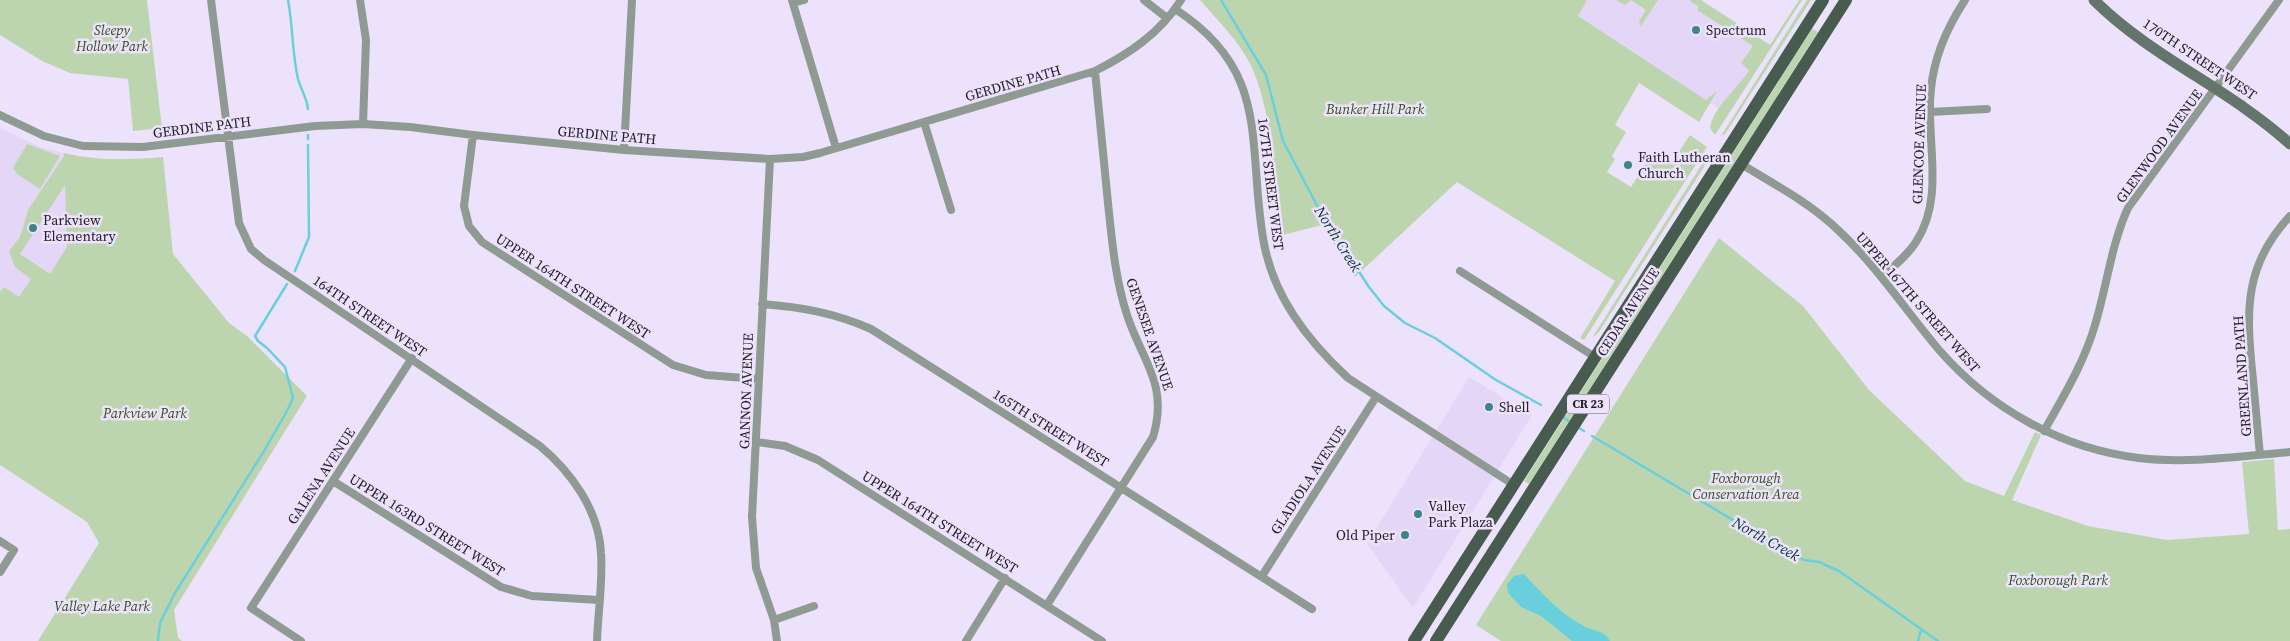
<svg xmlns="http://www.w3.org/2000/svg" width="2290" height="641" font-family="'Source Serif 4',serif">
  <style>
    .built { fill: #e3d6f6 }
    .green { fill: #bdd5af; fill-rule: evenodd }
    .water { fill: #6acfdd }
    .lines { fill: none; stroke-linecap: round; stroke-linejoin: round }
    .stream { stroke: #6acfdd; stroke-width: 2.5 }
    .street { stroke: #8f9a93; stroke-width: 8 }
    .secondary { stroke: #64756b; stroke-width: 11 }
    .primary { stroke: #475b4f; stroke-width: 12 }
    .poi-dot { fill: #3e8685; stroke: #ede2fc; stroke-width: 2 }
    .labels { text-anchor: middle; stroke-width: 5; stroke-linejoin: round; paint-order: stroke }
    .shield { fill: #ede2fc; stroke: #605b69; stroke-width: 1 }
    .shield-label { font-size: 12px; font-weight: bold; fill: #24212a }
    .park-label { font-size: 14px; font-style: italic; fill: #2f5312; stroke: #ede2fc }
    .poi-label { font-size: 14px; fill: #24212a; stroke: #ede2fc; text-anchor: start }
    .street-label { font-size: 14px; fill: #24212a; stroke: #ede2fc }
    .water-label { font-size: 15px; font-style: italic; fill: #01343a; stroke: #ede2fc }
  </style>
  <rect width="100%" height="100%" fill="#ede2fc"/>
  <path class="built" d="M1572,0H1701L1770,45L1727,114L1566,9Z
    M0,128L40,147L64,153L69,300L0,409Z
    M1469,377L1532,415L1413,608L1367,544Z"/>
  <path class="green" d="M0,0H147L162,128L133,131L128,79L70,73L42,61L0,35Z
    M1200,0H1587L1578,16L1706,100L1717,91L1699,122L1639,83L1615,125L1626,132L1612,156L1615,159L1607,172L1631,187L1649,159L1654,158L1657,153L1672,162L1690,135L1707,147L1584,340L1580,338L1615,281L1457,182L1355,277L1322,225L1279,236C1274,182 1274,121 1253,70C1242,44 1218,21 1200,0Z
    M1616,0H1658L1641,26L1639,21L1646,10L1631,0L1625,5Z
    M1689,0H1701L1770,45L1799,0H1802L1715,135L1710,128C1713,106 1740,87 1749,70L1741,63L1753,46L1697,10L1699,7Z
    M1807,0H1811L1725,134L1721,136Z
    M1812,29L1818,32L1529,484L1524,481Z
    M27,144L60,156L40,189L17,174L13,168Z
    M64,153C98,161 129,160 163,157L173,254L229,323L247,336L307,396L174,610L178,638L182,641H38L99,543L87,522L0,465V292L4,287L19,297L31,279L15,267L9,251L20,237L28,210L64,156ZM65,185L67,247L50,274L20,254Z
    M1709,153V159L1599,332L1592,338Z
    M1719,238L1803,306L1869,390L1965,481L2004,496L2035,432L2041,435L2012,500L2088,526L2167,540L2249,534L2242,462L2274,459L2278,530L2290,529V641H1501L1476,625Z"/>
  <path class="water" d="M1524,574C1542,593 1560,614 1584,626C1593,631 1606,631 1610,641H1572L1541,616L1521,607L1508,593L1507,584L1514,576Z"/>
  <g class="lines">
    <path class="stream" d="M288,0C293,26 292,53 298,79C301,90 307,98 308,109
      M1221,0L1266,75L1283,141L1321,213L1369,287L1384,306L1405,323L1435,338L1496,380L1541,405
      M308,135V139
      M295,271L309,237L308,145
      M1563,417L1570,422
      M1579,428L1584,431
      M1592,436L1780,548L1804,560L1819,562L1839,571L1938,641
      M158,641L160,623L175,593L264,451L287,411L293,398L285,367L267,348L258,341L255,336L287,284
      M1918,641L1921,630"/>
    <path class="street" d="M211,0L239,223L251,249L264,260L540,446C571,472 599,510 601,553C603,582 598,612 597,641
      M360,0L366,40L363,124
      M792,0L836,148
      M1144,0L1167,18
      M793,3L804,0
      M1175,9C1271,71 1247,141 1263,238C1272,295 1307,340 1348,378L1514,485
      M1930,112L1987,109
      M0,115L44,136L83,146L143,147L315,126L363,124L410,127L473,135L624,150L770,159L803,157L820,153L1095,71C1129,54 1160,33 1181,0
      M924,122L951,210
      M473,135L464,206L469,226L482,242L673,365L706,375L758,379
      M624,150L632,0
      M770,159L752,517L756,568L774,620L777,641
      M1741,164C1774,184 1810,203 1838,230C1877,266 1906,311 1940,351C1991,409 2062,449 2139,458C2189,464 2240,456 2290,452
      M1460,271L1595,357
      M1881,277C1893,267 1907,256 1916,242C1946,196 1925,139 1931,89C1934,57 1948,26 1965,0
      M762,304C801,307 835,313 871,329L1312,609
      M2044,431C2063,397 2084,363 2095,325C2107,286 2111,245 2128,208L2279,0
      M757,442L785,446L818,460L1102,641
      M2260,454C2257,426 2255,398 2252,370C2246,309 2245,264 2290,216
      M333,481L501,587L532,596L599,600
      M0,541L14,550L0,572
      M1262,576L1376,397
      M1047,605L1153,437C1169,384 1142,361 1127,315C1115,278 1112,241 1108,203C1104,159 1099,115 1095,71
      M774,620L814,606
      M301,641L251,608L412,358
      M966,641L1005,578"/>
    <path class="secondary" d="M2094,0C2151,57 2230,89 2290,144"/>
    <path class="primary" d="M1414,641L1823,0
      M1436,641L1846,0"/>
  </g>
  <g class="poi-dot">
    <circle cx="1696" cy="30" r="5"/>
    <circle cx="1628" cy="165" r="5"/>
    <circle cx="33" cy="228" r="5"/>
    <circle cx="1489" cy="407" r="5"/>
    <circle cx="1418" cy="514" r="5"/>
    <circle cx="1405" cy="535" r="5"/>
  </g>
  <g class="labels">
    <rect class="shield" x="1567" y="394.5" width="42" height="19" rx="4"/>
    <g class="shield-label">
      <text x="1588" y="408">CR 23</text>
    </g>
    <g class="park-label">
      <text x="112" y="35">Sleepy<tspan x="112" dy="16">Hollow Park</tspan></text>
      <text x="1375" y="114">Bunker Hill Park</text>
      <text x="145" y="418">Parkview Park</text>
      <text x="1746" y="483">Foxborough<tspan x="1746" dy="16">Conservation Area</tspan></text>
      <text x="2058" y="585">Foxborough Park</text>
      <text x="102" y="611">Valley Lake Park</text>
    </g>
    <g class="poi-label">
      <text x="1706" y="35">Spectrum</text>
      <text x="1638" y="162">Faith Lutheran<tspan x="1638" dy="16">Church</tspan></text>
      <text x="43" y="225">Parkview<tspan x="43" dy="16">Elementary</tspan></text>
      <text x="1499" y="412">Shell</text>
      <text x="1428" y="511">Valley<tspan x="1428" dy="16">Park Plaza</tspan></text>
      <text x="1395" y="540" text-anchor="end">Old Piper</text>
    </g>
    <g class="street-label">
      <text transform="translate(2200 59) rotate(34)" y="5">170TH STREET WEST</text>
      <text transform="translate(1013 83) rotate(-16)" y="5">GERDINE PATH</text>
      <text transform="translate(202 127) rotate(-7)" y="5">GERDINE PATH</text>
      <text transform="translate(607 135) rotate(5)" y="5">GERDINE PATH</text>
      <text transform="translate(1919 144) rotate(-88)" y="5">GLENCOE AVENUE</text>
      <text transform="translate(2159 146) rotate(-54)" y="5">GLENWOOD AVENUE</text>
      <text transform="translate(1271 184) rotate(83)" y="5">167TH STREET WEST</text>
      <text transform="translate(573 286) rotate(33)" y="5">UPPER 164TH STREET WEST</text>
      <text transform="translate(1918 302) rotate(49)" y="5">UPPER 167TH STREET WEST</text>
      <text transform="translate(1628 312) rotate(-57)" y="5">CEDAR AVENUE</text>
      <text transform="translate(370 316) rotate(34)" y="5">164TH STREET WEST</text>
      <text transform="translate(1150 334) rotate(71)" y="5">GENESEE AVENUE</text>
      <text transform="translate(2242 376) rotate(-94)" y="5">GREENLAND PATH</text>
      <text transform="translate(746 391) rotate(-88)" y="5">GANNON AVENUE</text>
      <text transform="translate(1051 428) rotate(32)" y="5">165TH STREET WEST</text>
      <text transform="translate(321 476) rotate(-57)" y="5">GALENA AVENUE</text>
      <text transform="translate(1308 480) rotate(-57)" y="5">GLADIOLA AVENUE</text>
      <text transform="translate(940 522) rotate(32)" y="5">UPPER 164TH STREET WEST</text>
      <text transform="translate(427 525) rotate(32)" y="5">UPPER 163RD STREET WEST</text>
    </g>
    <g class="water-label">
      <text transform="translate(1338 239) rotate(58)" y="5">North Creek</text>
      <text transform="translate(1766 539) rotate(29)" y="5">North Creek</text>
    </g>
  </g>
</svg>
